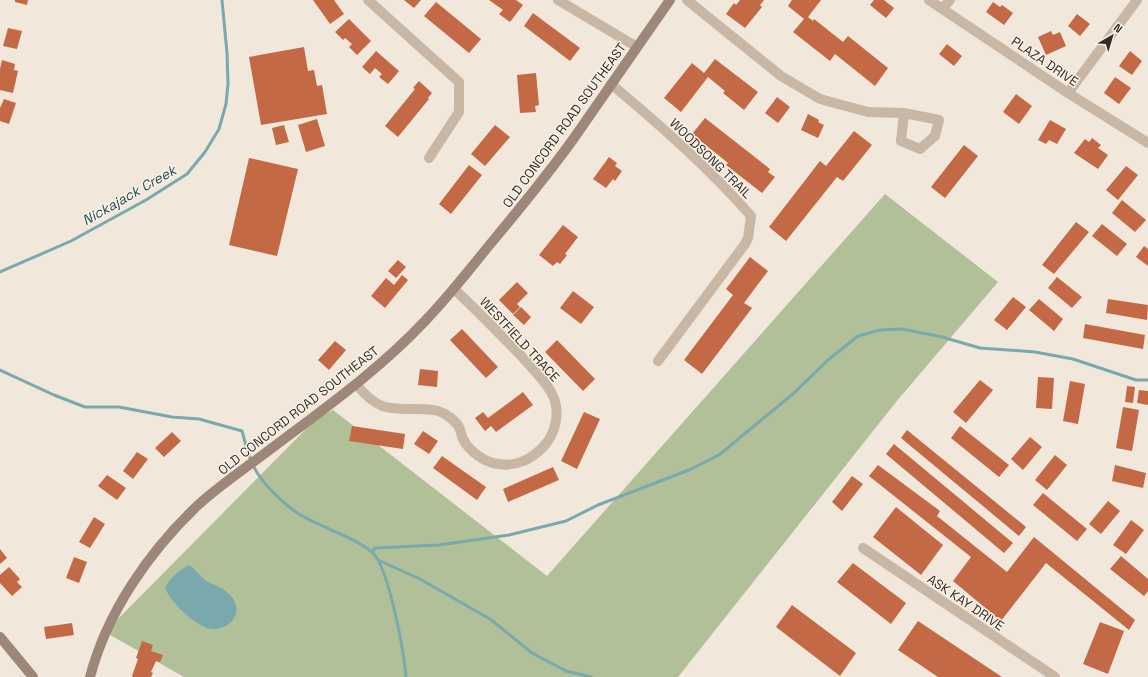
<svg xmlns="http://www.w3.org/2000/svg" width="1148" height="677" font-family="'Space Grotesk',sans-serif">
  <style>
    .green { fill: #b2c09a }
    .water { fill: #7aa9ad }
    .lines { fill: none; stroke-linecap: round; stroke-linejoin: round }
    .stream { stroke: #7aa9ad; stroke-width: 3 }
    .building { fill: #c46946 }
    .street { stroke: #c9b7a6; stroke-width: 10 }
    .secondary { stroke: #9c8778; stroke-width: 10 }
    .labels { text-anchor: middle; stroke-width: 3; stroke-linejoin: round; paint-order: stroke }
    .street-label { font-size: 13px; fill: #352c27; stroke: #f9f1e6 }
    .water-label { font-size: 14px; font-style: italic; fill: #1d4f56; stroke: #f9f1e6 }
  </style>
  <rect width="100%" height="100%" fill="#f1e7da"/>
  <path class="green" d="M885,194L998,282L896,402L678,677H184L105,632L317,418L333,410L547,576Z"/>
  <path class="water" d="M189,565C196,569 199,575 205,580C212,585 221,586 227,592C244,606 237,626 216,629C200,632 170,602 165,588C170,577 179,571 189,565Z"/>
  <g class="lines">
    <path class="stream" d="M0,272L71,241L146,200L187,174L205,152L219,129L226,104L228,84L227,53L222,0
      M0,370L54,395L85,407H119L172,417L199,419L242,431C246,445 249,461 258,474C267,488 285,505 299,514C308,520 319,524 329,529C341,534 362,544 372,552C389,567 404,653 406,677
      M372,552L375,548L439,545L509,535L566,521L598,505L689,470L719,455L794,393L828,360L858,336L880,330L902,329L942,337L980,348L1035,352L1073,359L1136,380H1148
      M378,560L420,579L490,619L532,653L566,671L591,677"/>
  </g>
  <path class="building" d="M15,0H28L27,5L15,2Z
    M313,0H334L344,14L330,24Z
    M404,0H421L414,8Z
    M489,0H516L523,5L510,22L499,14L503,10Z
    M740,0H764L760,5L762,7L745,28L726,14L734,3L736,5Z
    M792,0H821L808,17L813,21L814,19L843,42L848,36L888,68L875,86L835,54L830,61L793,32L804,19L788,6Z
    M874,0H884L894,8L886,18L870,5Z
    M436,2L481,39L469,53L424,16Z
    M993,2L1000,7L1002,5L1013,13L1004,25L986,12Z
    M533,13L580,48L570,61L524,26Z
    M1077,14L1090,24L1080,36L1068,26Z
    M349,19L371,41L357,55L349,47L352,44L345,38L343,40L335,32Z
    M8,28L22,31L17,49L3,46Z
    M1051,31L1053,35L1060,32L1066,46L1046,55L1038,37Z
    M947,44L962,56L954,66L939,54Z
    M304,47L308,71L314,70L317,86L322,85L327,114L261,125L249,57Z
    M376,51L399,71L388,84L379,77L382,74L375,68L370,74L362,67Z
    M1130,51L1142,61L1132,75L1119,66Z
    M715,59L758,92L744,110L723,93L725,91L708,77L681,112L664,98L692,63L704,73Z
    M2,60L15,64L14,70L18,71L13,93L0,90V69Z
    M536,73L539,105L535,106L536,112L520,113L517,75Z
    M1115,77L1131,88L1119,104L1104,93Z
    M419,81L432,93L428,98L429,99L398,137L385,126L415,89L413,88Z
    M1016,94L1032,106L1019,124L1003,112Z
    M777,97L790,107L778,123L765,113Z
    M4,99L16,103L9,124L0,121V108Z
    M808,114L819,120L818,122L824,125L818,138L801,130Z
    M705,118L770,169L768,172L775,177L762,193L726,165L728,163L692,134Z
    M317,119L325,146L306,152L298,125Z
    M1050,120L1066,129L1057,144L1049,140L1046,144L1038,140Z
    M284,125L289,142L276,145L272,128Z
    M495,125L510,137L485,166L471,154Z
    M854,131L872,145L843,181L837,177L786,241L769,227L820,161L826,166Z
    M1092,138L1101,145L1098,148L1108,155L1098,169L1074,153L1085,139L1089,142Z
    M964,145L978,156L945,198L931,187Z
    M609,157L617,163L615,166L622,171L615,181L613,179L606,188L593,179Z
    M249,158L298,169L277,256L229,245Z
    M469,165L482,175L451,214L439,204Z
    M1126,166L1138,175L1118,200L1106,190Z
    M1122,200L1146,220L1135,232L1112,213Z
    M1076,222L1089,232L1054,274L1042,265Z
    M1102,224L1127,244L1117,256L1092,236Z
    M563,225L578,237L565,254L567,255L560,264L557,262L553,266L539,255Z
    M1144,246L1148,249V266L1136,257Z
    M750,257L768,271L744,303L752,308L702,374L684,360L733,295L726,289Z
    M398,260L406,267L396,278L388,271Z
    M402,275L408,280L385,308L371,296L386,278L394,285Z
    M1057,277L1082,297L1072,308L1048,288Z
    M517,282L528,293L517,304L520,307L513,314L499,300Z
    M573,291L594,307L581,324L560,308Z
    M1013,297L1026,307L1007,330L994,320Z
    M1039,299L1063,319L1054,331L1029,310Z
    M1108,299L1148,305L1147,320L1106,313Z
    M521,307L531,317L524,325L513,315Z
    M1085,324L1145,335L1143,349L1083,338Z
    M462,329L498,367L486,378L450,340Z
    M557,340L595,379L583,391L545,352Z
    M335,341L346,350L329,370L318,360Z
    M420,369L438,371L437,387L418,385Z
    M1038,377L1054,378L1052,409L1036,408Z
    M980,380L993,390L966,423L953,412Z
    M1070,381L1085,384L1078,424L1063,421Z
    M1127,386L1135,387L1133,403L1125,402Z
    M1139,390L1148,391V405L1137,403Z
    M523,392L533,405L496,432L491,426L485,431L475,418L483,412L488,418Z
    M1123,407L1139,410L1132,451L1116,448Z
    M584,412L600,419L577,469L561,461Z
    M352,426L405,434L403,449L349,441Z
    M960,426L1009,465L999,477L951,438Z
    M907,430L1026,527L1019,536L901,438Z
    M423,431L438,441L429,454L414,444Z
    M172,432L181,441L164,457L155,448Z
    M1030,437L1042,447L1023,470L1011,459Z
    M894,444L1013,543L1004,553L886,454Z
    M137,452L148,459L133,479L123,471Z
    M1055,455L1067,465L1047,490L1035,480Z
    M442,456L486,487L477,500L433,468Z
    M878,465L940,511L937,516L1007,572L1034,537L1135,620L1129,630L1046,563L1001,621L953,581L971,557L869,476Z
    M1115,465L1146,473L1143,488L1112,481Z
    M553,467L559,480L508,502L503,489Z
    M107,475L126,488L117,500L98,486Z
    M852,476L863,484L842,511L832,502Z
    M1043,493L1087,529L1077,541L1033,505Z
    M1108,501L1120,511L1101,534L1089,524Z
    M896,507L943,545L921,575L873,537Z
    M94,517L105,524L90,548L79,542Z
    M1131,520L1144,530L1126,554L1113,545Z
    M0,549L7,558L0,564Z
    M1121,556L1148,579V591L1144,596L1110,569Z
    M74,557L87,562L79,583L66,578Z
    M853,563L906,603L891,624L837,582Z
    M9,567L20,579L17,582L22,587L12,596L0,583V575Z
    M792,605L856,653L840,676L776,627Z
    M918,621L1002,677H938L898,650Z
    M1100,622L1124,631L1108,674L1083,664Z
    M72,623L74,635L46,639L44,627Z
    M142,641L153,645L151,651L163,655L160,662L156,661L151,672L153,673L151,677H133L132,676L138,659L136,658Z"/>
  <g class="lines">
    <path class="street" d="M368,0L459,82V112L429,158
      M558,0L637,47
      M687,0L781,76L820,99L868,112L904,113L939,120L935,136L920,149L901,141L904,113
      M929,0L1068,93L1148,143
      M943,8L950,0
      M611,84C660,125 709,168 751,216L748,238L745,244L658,361
      M1068,93L1137,0
      M356,384C376,409 386,409 416,409C423,409 431,409 438,411C445,413 455,420 459,427C461,431 461,435 463,439C469,451 485,463 499,464C516,467 532,459 544,446C555,434 560,414 554,398C548,383 535,372 525,360C502,336 479,312 454,289
      M863,548L1055,677"/>
    <path class="secondary" d="M0,637L33,677
      M90,677C107,612 149,552 197,506C220,485 247,467 272,448C325,408 380,369 425,321C447,298 467,273 487,248C517,212 547,176 574,138C606,92 638,46 670,0"/>
  </g>
  <g class="labels">
    <g class="street-label">
      <text transform="translate(1045 61) rotate(34)" y="5">PLAZA DRIVE</text>
      <text transform="translate(564 125) rotate(-54)" y="5">OLD CONCORD ROAD SOUTHEAST</text>
      <text transform="translate(711 158) rotate(44)" y="5">WOODSONG TRAIL</text>
      <text transform="translate(520 339) rotate(47)" y="5">WESTFIELD TRACE</text>
      <text transform="translate(298 410) rotate(-38)" y="5">OLD CONCORD ROAD SOUTHEAST</text>
      <text transform="translate(966 602) rotate(34)" y="5">ASK KAY DRIVE</text>
    </g>
    <g class="water-label">
      <text transform="translate(129 195) rotate(-30)" y="5">Nickajack Creek</text>
    </g>
  </g>
  <g transform="translate(1112 36) rotate(38)" stroke="#f9f1e6" stroke-width="3" paint-order="stroke">
  <path d="M0-3L7 15L0 10L-7 15Z" fill="#352c27"/>
  <text y="-6" font-size="11" font-weight="bold" text-anchor="middle" fill="#352c27">N</text>
  </g>
</svg>
